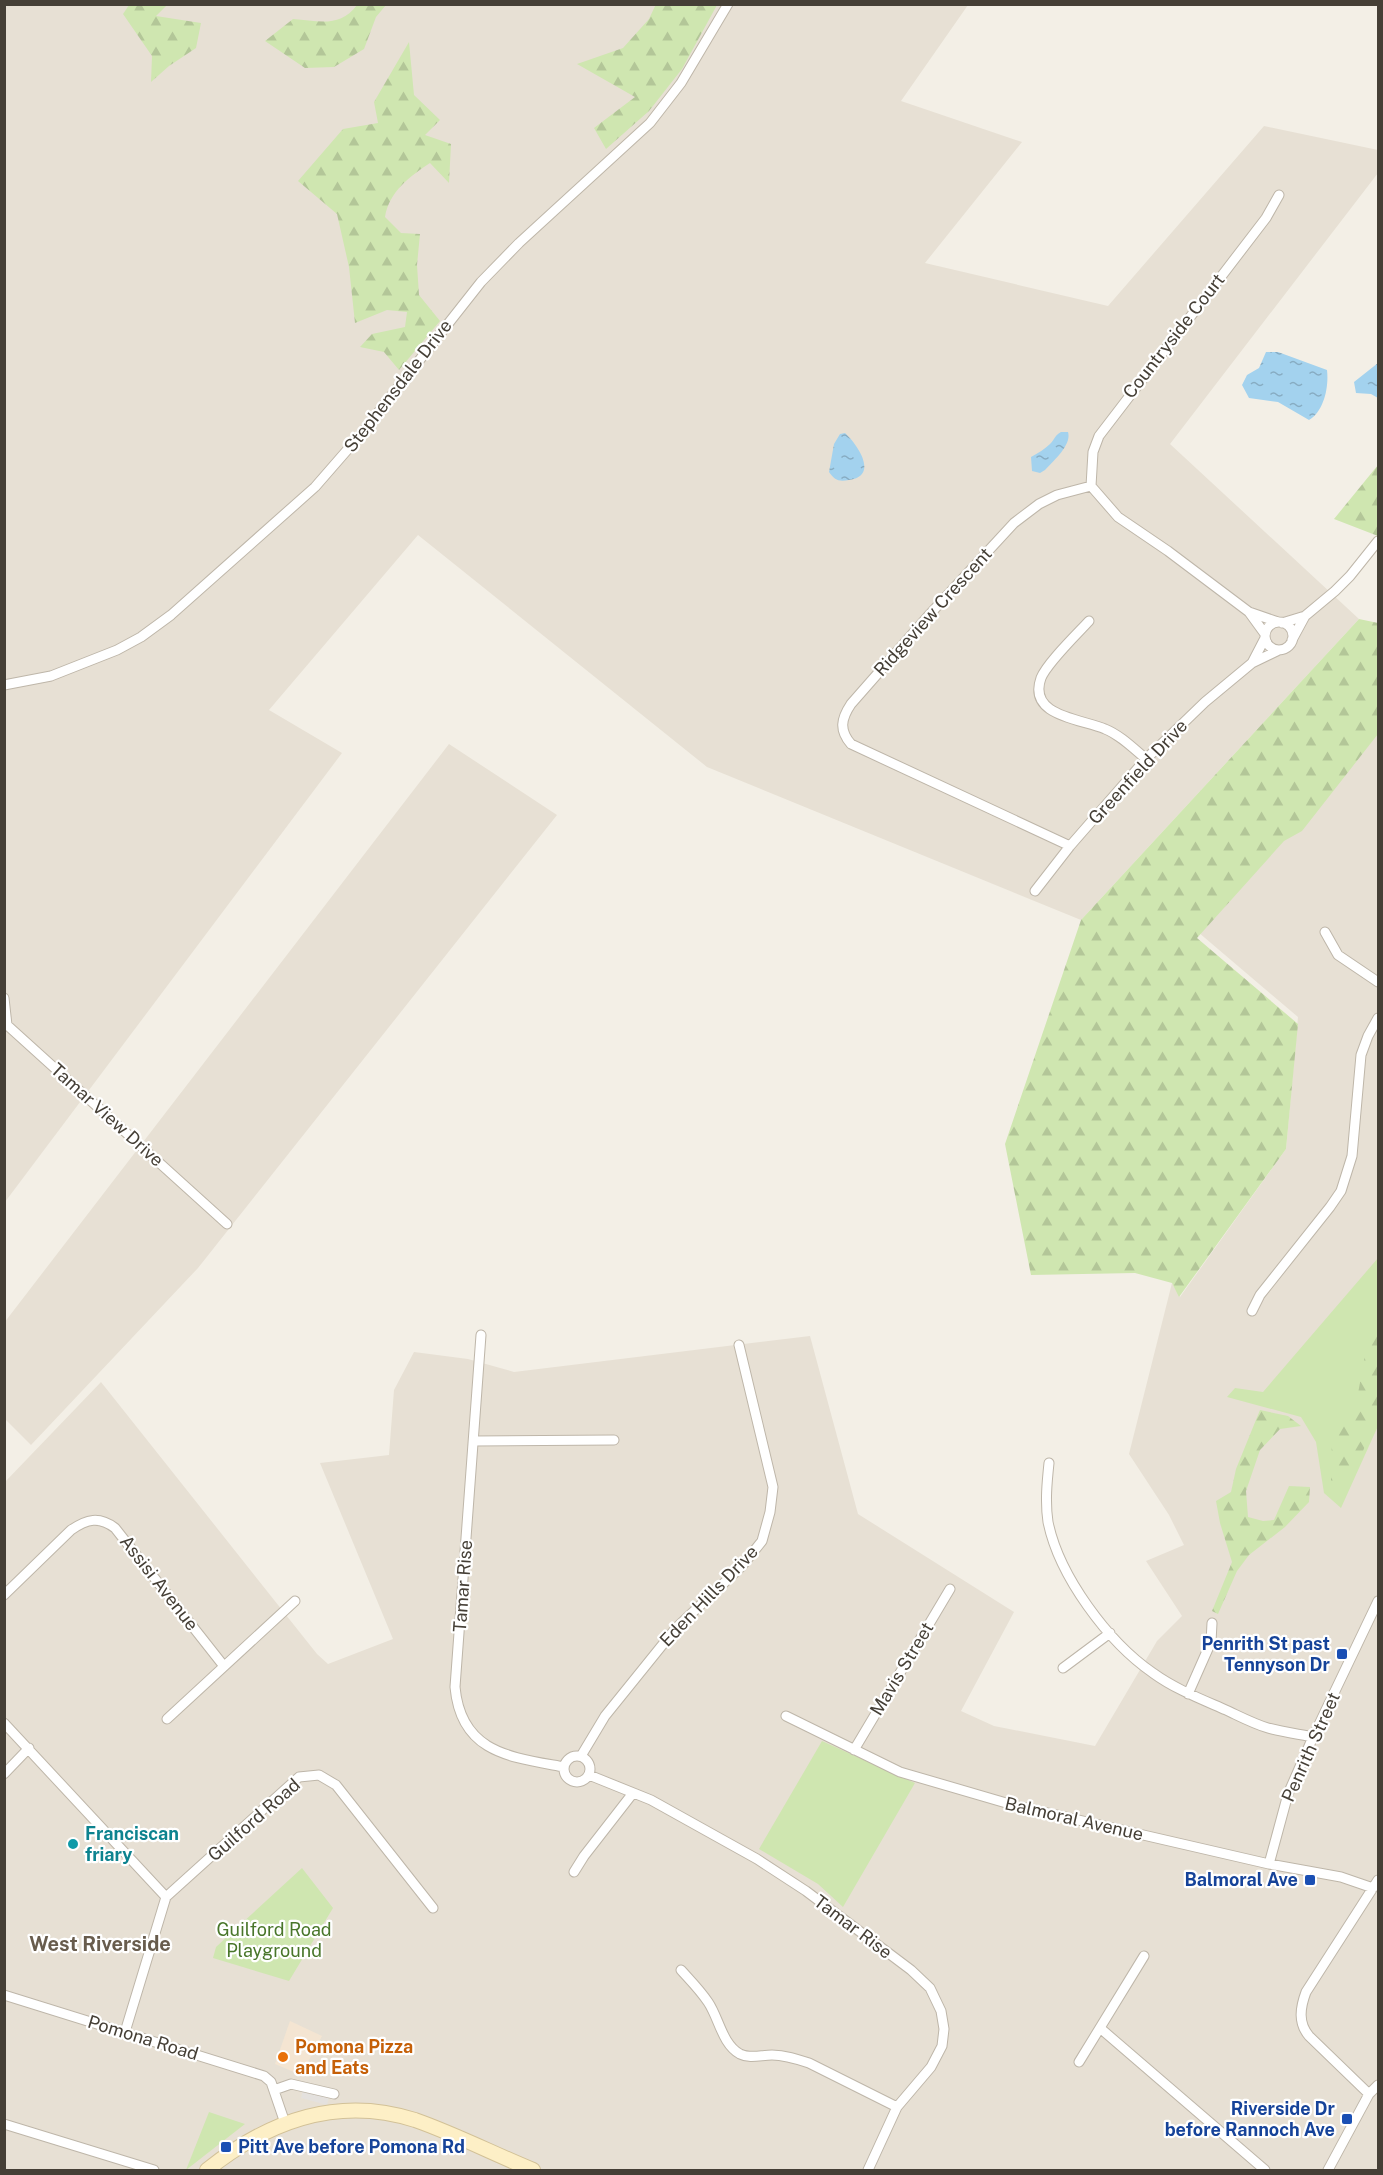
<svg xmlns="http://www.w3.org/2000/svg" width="1383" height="2175" font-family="'Public Sans',sans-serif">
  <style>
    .residential { fill: #e7e0d4 }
    .commercial { fill: #f4e5d2 }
    .green { fill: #cfe6b0 }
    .forest { fill: url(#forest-firs) }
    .parking { fill: #e4e1de }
    .water { fill: url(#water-ripples) }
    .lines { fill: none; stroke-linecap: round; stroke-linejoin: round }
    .street-casing { stroke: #beb6a9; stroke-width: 11 }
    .secondary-casing { stroke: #d2c197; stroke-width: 16 }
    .street { stroke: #fff; stroke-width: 9 }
    .secondary { stroke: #fdefc6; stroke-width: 14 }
    .transit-dot { fill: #1a4fb4; stroke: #fff; stroke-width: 2 }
    .culture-dot { fill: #0f9aa8; stroke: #fff; stroke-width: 2 }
    .food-dot { fill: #e8710a; stroke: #fff; stroke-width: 2 }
    .labels { text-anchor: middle; stroke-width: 4.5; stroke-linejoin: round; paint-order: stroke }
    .street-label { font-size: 18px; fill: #453f36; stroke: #fff }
    .transit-label { font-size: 18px; font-weight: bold; fill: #164399; stroke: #fff; text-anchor: end }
    .culture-label { font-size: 18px; font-weight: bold; fill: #0d838f; stroke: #fff; text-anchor: start }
    .park-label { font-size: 18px; fill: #49762a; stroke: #fff }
    .food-label { font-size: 18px; font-weight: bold; fill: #c56008; stroke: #fff; text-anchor: start }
    .neighbourhood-label { font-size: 20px; font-weight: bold; fill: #685c4d; stroke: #fff }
  </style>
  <defs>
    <pattern id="forest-firs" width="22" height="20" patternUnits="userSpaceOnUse" patternTransform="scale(1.5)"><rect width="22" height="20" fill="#cfe6b0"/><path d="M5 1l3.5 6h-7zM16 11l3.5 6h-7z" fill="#b3c698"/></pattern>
    <pattern id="water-ripples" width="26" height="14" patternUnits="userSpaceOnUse" patternTransform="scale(1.5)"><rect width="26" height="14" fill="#a3d2ee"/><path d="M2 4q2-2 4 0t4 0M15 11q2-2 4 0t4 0" fill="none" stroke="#87acc2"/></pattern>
  </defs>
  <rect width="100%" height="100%" fill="#f3efe6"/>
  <path class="residential" d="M5,5H968L901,101L1022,142L925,263L1108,306L1264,126L1378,150V173L1170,444L1359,619L1081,920L707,767L418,535L269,710L342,753L5,1202Z
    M1378,726V2170H5L4,1483L101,1382L317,1654L328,1664L393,1639L320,1463L389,1455L394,1390L414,1352L468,1359L514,1372L810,1336L858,1514L1014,1612L961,1711L994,1726L1095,1746L1157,1641L1182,1616L1146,1561L1184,1545L1169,1515L1129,1454L1172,1283L1180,1297L1286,1149L1298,1017L1198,932Z
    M449,744L557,815L198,1268L31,1445L5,1419L4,1323Z"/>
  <path class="commercial" d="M290,2021L322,2036L301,2075L275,2064Z"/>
  <path class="green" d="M1378,1258V1426L1341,1508L1324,1493L1316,1442L1301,1417L1227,1397L1235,1388L1263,1392Z
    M822,1741L915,1783L843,1907L818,1884L759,1849Z
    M302,1868L333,1908L289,1981L213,1958L216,1947Z
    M209,2112L245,2124L186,2170Z"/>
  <path class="forest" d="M656,4L717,5L682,69L649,111L606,149L594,128L635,97L577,64L623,48L649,19Z
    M129,5H167L156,16L201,23L196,48L169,66L151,82L152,56L123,14Z
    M357,5H386L376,17L364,49L334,67L305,68L265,41L293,19C319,21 340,28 357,5Z
    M409,42L414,95L440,120L425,135L451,144L449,183L430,163C410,176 389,192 385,217L401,233L420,234L417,265L419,295L440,321L399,370L384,352L360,347L372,334L405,327L407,312L387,310L355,323L349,267L337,214L298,181L343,129L378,123L374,102Z
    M1378,465V536L1334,519Z
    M1359,619L1378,623V734L1302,831L1284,841L1197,938L1298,1024L1286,1149L1179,1297L1172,1283L1135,1273L1031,1275L1005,1144L1081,920Z
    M1378,1316V1414L1363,1451L1348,1469L1344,1486L1331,1481L1332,1436L1336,1426L1348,1424L1357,1399L1367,1344Z
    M1260,1410L1288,1416L1301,1426L1280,1429L1260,1450L1246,1491L1248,1517L1263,1521L1274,1520L1289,1486L1310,1487L1309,1502L1285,1527L1249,1555L1237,1571L1218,1614L1212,1611L1232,1562L1220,1523L1216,1501L1231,1492L1236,1469Z"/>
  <path class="parking" d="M303,2090L329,2097L327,2105L301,2098Z"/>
  <path class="water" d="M1266,352H1278L1327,370C1329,387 1324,411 1309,420L1278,402L1249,398L1242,385L1247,375L1259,368Z
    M1378,363V398L1371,394L1356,393L1354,382Z
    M1061,432H1068C1072,445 1053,461 1045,470L1040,473L1032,471L1031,457C1038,453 1045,449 1050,444C1055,439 1055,435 1061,432Z
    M845,433C858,445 879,476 849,480C838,482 835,480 829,472L834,444L840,434Z"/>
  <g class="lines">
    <defs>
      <path id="street" d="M1091,486L1093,452L1099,436L1266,218L1279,195
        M1091,486L1118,517L1168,551L1249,612L1265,634
        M1249,612L1278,622
        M1089,621C1077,634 1047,663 1041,678C1027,717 1083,719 1105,729C1120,735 1133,748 1146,759
        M1265 636a14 14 0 1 1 28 0a14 14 0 1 1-28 0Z
        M1282,623L1305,616L1335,591L1350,576L1378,541
        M1292,640L1305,616
        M1252,663L1265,638
        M4,685L51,676L117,650L141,637L171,615L315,487L362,433L481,282L519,243L650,123L681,83L728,4
        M1070,846L851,744C839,730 841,719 851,704L930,614L1014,523L1039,504L1057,495L1091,486
        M1035,891L1070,846L1146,759L1205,702L1252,663L1279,650
        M1325,932L1338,955L1378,982
        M4,998L7,1025L227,1224
        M1252,1311L1260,1295L1330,1207L1341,1191L1352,1156L1361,1055L1368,1036L1378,1018
        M481,1335L455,1687C461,1753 510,1757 564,1767
        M474,1441L614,1440
        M1049,1463C1047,1482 1045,1502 1048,1522C1059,1576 1108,1642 1153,1673C1175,1689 1201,1699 1226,1710C1239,1716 1254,1724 1268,1728C1283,1732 1298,1734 1313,1737
        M4,1595L71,1530C87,1519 99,1516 115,1528L223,1665
        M1063,1668L1110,1633
        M1188,1694L1211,1642L1212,1623
        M786,1716L900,1772L1013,1805L1269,1864L1341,1877L1373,1888
        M167,1719L295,1601
        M4,1723L166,1897
        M854,1750L950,1589
        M564 1769a13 13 0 1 1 26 0a13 13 0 1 1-26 0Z
        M581,1756L605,1716L676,1628L742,1566L762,1541L770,1512L773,1487L739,1345
        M4,1774L29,1748
        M589,1775L651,1800L757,1859L806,1891L911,1970L930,1988L941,2011L944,2029L942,2046L931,2067L897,2107L868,2170
        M1269,1864L1288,1794L1313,1737L1378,1601
        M574,1872L584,1856L633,1793
        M681,1970C690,1980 700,1990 708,2002C719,2018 722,2044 740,2054C750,2059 761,2055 772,2055C785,2055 797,2059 809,2063L897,2107
        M4,1995L264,2076L271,2082L285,2123
        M1100,2028L1265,2170
        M125,2032L166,1897L299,1777L319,1775L336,1785L433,1908
        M1079,2062L1144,1956
        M274,2090L291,2084L334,2094
        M1369,2094L1309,2036C1298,2023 1300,2008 1306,1992L1378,1880
        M4,2124L154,2170
        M1328,2170L1369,2094L1378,2085"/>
      <path id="secondary" d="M207,2170C268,2121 337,2095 415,2120C455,2134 494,2154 533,2170"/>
    </defs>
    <use href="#street" class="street-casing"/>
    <use href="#secondary" class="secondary-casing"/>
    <use href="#street" class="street"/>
    <use href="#secondary" class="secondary"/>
  </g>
  <g class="transit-dot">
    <rect x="1336" y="1648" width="12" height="12" rx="3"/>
    <rect x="1304" y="1874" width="12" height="12" rx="3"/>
    <rect x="1341" y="2113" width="12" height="12" rx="3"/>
    <rect x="220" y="2141" width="12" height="12" rx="3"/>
  </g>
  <circle class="culture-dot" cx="73" cy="1844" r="6"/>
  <circle class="food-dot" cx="283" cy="2057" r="6"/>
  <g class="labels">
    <g class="street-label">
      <text transform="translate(1174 336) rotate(-52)" y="6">Countryside Court</text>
      <text transform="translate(398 386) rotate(-52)" y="6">Stephensdale Drive</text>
      <text transform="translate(933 612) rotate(-48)" y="6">Ridgeview Crescent</text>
      <text transform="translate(1138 772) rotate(-47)" y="6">Greenfield Drive</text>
      <text transform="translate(107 1115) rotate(42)" y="6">Tamar View Drive</text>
      <text transform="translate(159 1583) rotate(52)" y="6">Assisi Avenue</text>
      <text transform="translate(463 1586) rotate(-86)" y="6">Tamar Rise</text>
      <text transform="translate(709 1596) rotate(-46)" y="6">Eden Hills Drive</text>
      <text transform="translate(902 1669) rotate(-59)" y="6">Mavis Street</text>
      <text transform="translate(1311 1747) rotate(-66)" y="6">Penrith Street</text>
      <text transform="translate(1074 1819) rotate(13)" y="6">Balmoral Avenue</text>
      <text transform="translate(254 1820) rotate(-41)" y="6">Guilford Road</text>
      <text transform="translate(853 1927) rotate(37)" y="6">Tamar Rise</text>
      <text transform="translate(143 2038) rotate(17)" y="6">Pomona Road</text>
    </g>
    <g class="transit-label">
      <text x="1330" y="1650">Penrith St past<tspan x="1330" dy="21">Tennyson Dr</tspan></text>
      <text x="1298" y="1886">Balmoral Ave</text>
      <text x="1335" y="2115">Riverside Dr<tspan x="1335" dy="21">before Rannoch Ave</tspan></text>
      <text x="238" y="2153" text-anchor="start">Pitt Ave before Pomona Rd</text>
    </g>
    <g class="culture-label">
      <text x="85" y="1840">Franciscan<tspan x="85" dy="21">friary</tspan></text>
    </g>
    <g class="park-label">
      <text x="274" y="1936">Guilford Road<tspan x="274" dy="21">Playground</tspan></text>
    </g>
    <g class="food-label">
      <text x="295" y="2053">Pomona Pizza<tspan x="295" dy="21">and Eats</tspan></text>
    </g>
    <g class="neighbourhood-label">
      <text x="100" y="1951">West Riverside</text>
    </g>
  </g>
  <rect width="1383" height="2175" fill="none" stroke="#453f36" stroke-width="12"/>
</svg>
